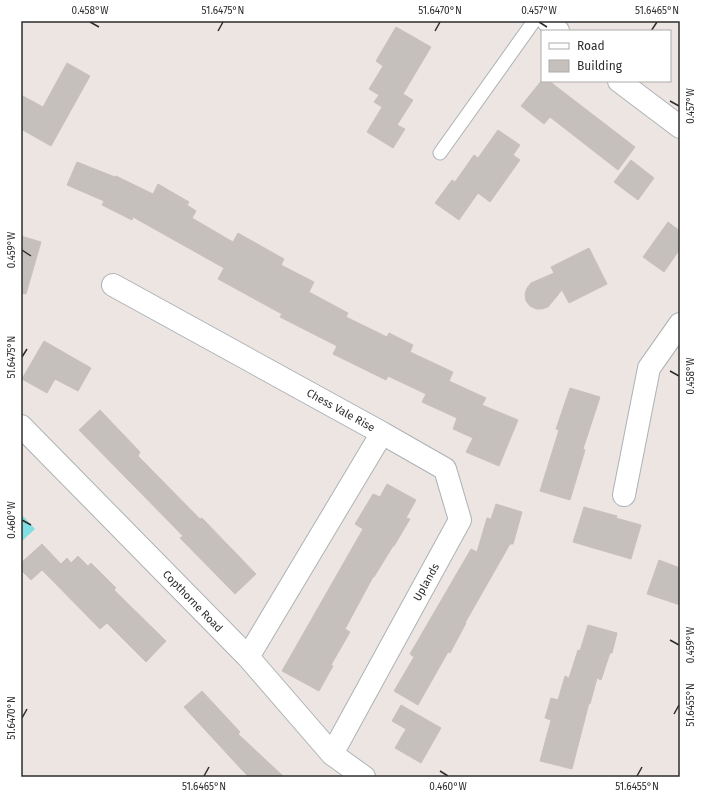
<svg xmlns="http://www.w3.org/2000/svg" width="701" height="798" font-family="'Fira Sans',sans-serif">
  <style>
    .water { fill: #81dee2 }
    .building { fill: #c6c0bc; stroke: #c8c0bb }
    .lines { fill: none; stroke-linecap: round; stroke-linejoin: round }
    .service-casing { stroke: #adb2b7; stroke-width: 15 }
    .minor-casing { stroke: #adb2b7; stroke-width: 24 }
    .service { stroke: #fff; stroke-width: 13 }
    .minor { stroke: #fff; stroke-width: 22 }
    .ticks { fill: none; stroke: #2d2d2d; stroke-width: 1.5 }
    .labels { text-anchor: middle; stroke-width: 3; stroke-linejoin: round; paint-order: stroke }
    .street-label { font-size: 11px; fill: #2d2d2d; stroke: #fff }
    .neatline { fill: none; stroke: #2d2d2d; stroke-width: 1.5 }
    .ticks-label { font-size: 10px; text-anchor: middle; fill: #2d2d2d }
  </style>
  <rect width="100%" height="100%" fill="#ede5e1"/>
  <path class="water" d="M22,515L35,529L21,542V516Z"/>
  <path class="building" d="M396,27L431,47L403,94L413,100L397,125L405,129L393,148L367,132L382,107L374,102L379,95L369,89L383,66L376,61Z
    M67,63L90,76L51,146L21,129V95L43,107Z
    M542,80V81H549L635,147L618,170L550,117L544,124L521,106Z
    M498,130L520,145L513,155L520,160L490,202L478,193L459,220L435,203L452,180L455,182L474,155L478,158Z
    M631,160L654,178L638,200L614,182Z
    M77,162L115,177L116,176L153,194L158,184L189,202L187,205L196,211L192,218L233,242L238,233L284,259L281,265L314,282L309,292L348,313L346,317L387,337L389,333L413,345L410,352L453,372L449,381L486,398L482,405L518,420L499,466L466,452L473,438L453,429L457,418L422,402L426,394L388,376L386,380L333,354L337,346L280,317L282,314L218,279L224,268L133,217L132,220L102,205L104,201L67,185Z
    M668,222L680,231V249L664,272L643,257Z
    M21,236L41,242L26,294L21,293Z
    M589,248L607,284L569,303L562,290L548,307L542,309H536L530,306L526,301L525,294L527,288L531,283L554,273L551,267Z
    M44,341L91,368L78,391L55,379L47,393L22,379Z
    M570,388L600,397L583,449L585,450L570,500L540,491L559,430L556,429Z
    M100,410L140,452L138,456L200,519L202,518L256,574L235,594L180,538L183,536L79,430Z
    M387,484L416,500L406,518L410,519L394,546H393L374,577H373L345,629L350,632L331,665L333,666L319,691L282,671L363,529L355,524L373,494L380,497Z
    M496,504L522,512L513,544H510L465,623H466L450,653L448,652L418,705L394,691L414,657L410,654L471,549L477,552L487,518L491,519Z
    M584,507L617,516L616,518L641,525L631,559L573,542Z
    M42,544L61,564L67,558L71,563L78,556L88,566L91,563L116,588L114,590L166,641L146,662L107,623L100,629L42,570L31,580L21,570V563Z
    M659,560L680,568V605L647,594Z
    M588,625L617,633L612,653H610L601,680L597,678L590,704L589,703L572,769L540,761L551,720L545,718L551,698L558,700L565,676L569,678L578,650L580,651Z
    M202,691L240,732L238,734L284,777H249L242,770L184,707Z
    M401,705L441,728L421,763L395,748L406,729L392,721Z"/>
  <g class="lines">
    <defs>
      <path id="service" d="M440,153L534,21"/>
      <path id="minor" d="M548,21L558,31
        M619,81L680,127
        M113,285L382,433L248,657
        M21,426L248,657L332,754L364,777
        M624,495L649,368L680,324
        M332,754L460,520L445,469L382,433"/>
    </defs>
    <use href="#service" class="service-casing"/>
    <use href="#minor" class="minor-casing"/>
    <use href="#service" class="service"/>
    <use href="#minor" class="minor"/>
  </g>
  <path class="ticks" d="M90,22L99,27M539,22L547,27M218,31L223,22M435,31L440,22M651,31L657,22M670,101L679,106M22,250L31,256M22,357L27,349M670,371L679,376M22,520L31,525M670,640L679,645M674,714L679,705M22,718L27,709M440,771L448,776M204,776L209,767M637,776L642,767"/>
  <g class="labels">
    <g class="street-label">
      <text transform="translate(341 410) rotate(29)" y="4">Chess Vale Rise</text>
      <text transform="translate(426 582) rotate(-61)" y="4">Uplands</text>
      <text transform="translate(193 601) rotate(46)" y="4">Copthorne Road</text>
    </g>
  </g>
  <rect width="701" height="798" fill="none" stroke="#ffffff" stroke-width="44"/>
  <rect x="541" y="30" width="130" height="52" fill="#ffffff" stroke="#ababab"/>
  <rect x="549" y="43" width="20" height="6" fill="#ffffff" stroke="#ababab"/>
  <text x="577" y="50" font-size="12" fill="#2d2d2d">Road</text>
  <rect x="549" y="60" width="20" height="12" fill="#c6c0bc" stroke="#ababab"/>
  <text x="577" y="70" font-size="12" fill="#2d2d2d">Building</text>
  <rect x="22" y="22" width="657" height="754" class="neatline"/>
  <g class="ticks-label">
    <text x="90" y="14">0.458°W</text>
    <text x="223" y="14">51.6475°N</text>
    <text x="440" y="14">51.6470°N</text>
    <text x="539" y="14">0.457°W</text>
    <text x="657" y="14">51.6465°N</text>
    <text transform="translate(690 106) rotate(-90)" y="4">0.457°W</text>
    <text transform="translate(11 250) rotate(-90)" y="4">0.459°W</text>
    <text transform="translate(11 357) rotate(-90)" y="4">51.6475°N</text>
    <text transform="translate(690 376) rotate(-90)" y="4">0.458°W</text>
    <text transform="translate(11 520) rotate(-90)" y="4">0.460°W</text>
    <text transform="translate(690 645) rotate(-90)" y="4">0.459°W</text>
    <text transform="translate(690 705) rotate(-90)" y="4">51.6455°N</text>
    <text transform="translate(11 718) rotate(-90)" y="4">51.6470°N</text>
    <text x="204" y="790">51.6465°N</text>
    <text x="448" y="790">0.460°W</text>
    <text x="637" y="790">51.6455°N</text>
  </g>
</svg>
